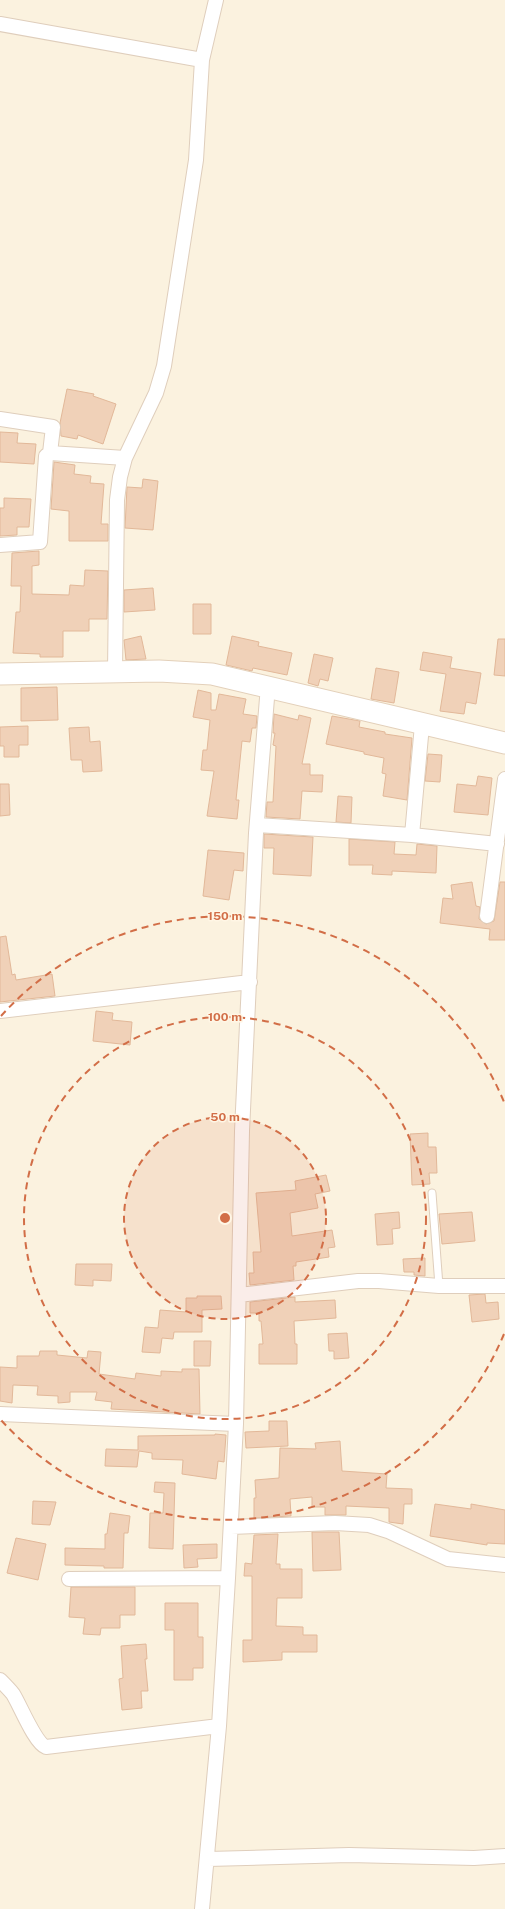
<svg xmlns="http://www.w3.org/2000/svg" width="505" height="1909" font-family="'Public Sans',sans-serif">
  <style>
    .building { fill: #f0d1b8; stroke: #e2b899 }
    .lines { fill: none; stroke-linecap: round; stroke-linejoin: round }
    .lane-casing { stroke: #dfcebc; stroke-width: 9 }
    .street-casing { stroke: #dfcebc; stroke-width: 16 }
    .secondary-casing { stroke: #e3d0ba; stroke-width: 23 }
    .lane { stroke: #fff; stroke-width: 7 }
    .street { stroke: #fff; stroke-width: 14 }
    .secondary { stroke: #fff; stroke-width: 21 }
    .ring { fill: none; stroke: #d26e47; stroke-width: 2; stroke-dasharray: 7 5 }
    .centre { fill: #d26e47; stroke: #fff6e5; stroke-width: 2 }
    .ring-label { font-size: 12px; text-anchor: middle; font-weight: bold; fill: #d26e47; stroke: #fff6e5; stroke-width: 3; stroke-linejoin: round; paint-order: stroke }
  </style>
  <rect width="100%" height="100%" fill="#fbf2df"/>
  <path class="building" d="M67,389L94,394L93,396L116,404L103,444L78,435L77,439L61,436L60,423Z
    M0,432L18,433L17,443L36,444L34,464L0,462Z
    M54,462L75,465L74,474L91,476L90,483L104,484L101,524H108V541H69V511L51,509Z
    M143,479L158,481L153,530L125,528L127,487L142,488Z
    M4,498L31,499L29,527H17V535L0,536V508H4Z
    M39,551V565L32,566V594L69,595L70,585L84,586L85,570L108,571L107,619H89V631H63V657H40V654L13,653L16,612H20L21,586H11L12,553Z
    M153,588L155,610L124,612V590Z
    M193,604H211V634H193Z
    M141,636L146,659L126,660L124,640Z
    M232,636L259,642L258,646L292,653L287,675L253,668L252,671L226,665Z
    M498,639H505V676L494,675Z
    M423,652L452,657L450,668L481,673L476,704L466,702L464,714L440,711L446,674L420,670Z
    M314,654L333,658L328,681L320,679L318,686L308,683Z
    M376,668L399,672L394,703L371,699Z
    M57,687L58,720L21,721V688Z
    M198,690L211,693V710H216L219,694L246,699L243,714L257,716L256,728H252L250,742L242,741L236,800H239L237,819L207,816L214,771L201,770L203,750H207L210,720L193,717Z
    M274,714L298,720L299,715L311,718L302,764H310V775H323L322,792L302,791L300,819L266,817L267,802H273L276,746L273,745L275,733H273Z
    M332,716L360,721L359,727L385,732V734L412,738L407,800L383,796L386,774L382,773L384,758L364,754V752L326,744Z
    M28,726V745H19V757H4V746H0V727Z
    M89,727L90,742L100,741L102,771L83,772L82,760H71L69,728Z
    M428,754L442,755L440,782L425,781Z
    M478,776L492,778L488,815L454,812L457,784L476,786Z
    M0,784H9L10,815L0,816Z
    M338,796L352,797L351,823L336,822Z
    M264,834L313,837L311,876L273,874L274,848H264Z
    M349,839L395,842L394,854L416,855L417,844L437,846L436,873L392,871V875L372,874L373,865H349Z
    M208,850L244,853L243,871L234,870L229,900L203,896Z
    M472,882L476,906L480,907L479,919L486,924L494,921L500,882H505V940H489L490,929L440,923L443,898L453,899L451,885Z
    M6,936L12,975L15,974L16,980L52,974L55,996L0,1002V937Z
    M96,1011L113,1013L112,1020L132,1022L130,1045L93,1041Z
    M428,1133V1147H436L437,1173H429L430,1184L412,1185L410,1134Z
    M326,1175L330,1191L315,1194L318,1208L290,1213L292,1236L332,1230L335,1247L328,1248L329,1257L296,1262V1266H293L294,1280L250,1285L249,1273H254L253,1252H261L256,1193L296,1190L295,1181Z
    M399,1212L400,1228L392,1229L393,1244L377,1245L375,1214Z
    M472,1212L475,1241L442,1244L439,1214Z
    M425,1258V1276L414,1275V1272H404L403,1259Z
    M76,1264H112L111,1281L93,1280V1286L75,1285Z
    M485,1294L486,1303L498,1302L499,1319L472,1322L469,1295Z
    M197,1296H221L222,1309L202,1310V1332H174L173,1339L162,1338L160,1353L142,1352L145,1327L158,1328L160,1310L186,1312V1298H197Z
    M295,1297V1302L335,1300L336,1318L294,1321L295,1344H297V1364H259V1344H263L261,1321H259V1313H250V1302Z
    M347,1333L349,1358L334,1359V1351H329L328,1334Z
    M194,1341H211L210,1366H194Z
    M40,1351H57V1355L87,1358L88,1351L101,1352L99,1374L135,1379L136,1373L161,1376V1371L182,1372V1369H199L200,1414L111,1409L112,1402L95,1400L97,1392H70V1402L58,1403V1396L37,1395L38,1386L13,1385L12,1403L0,1401V1367L17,1368V1356H39Z
    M269,1421H287L288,1446L246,1448L245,1432L269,1431Z
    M215,1434L226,1435L224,1462L218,1461L216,1479L182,1474L183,1460L152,1459V1453L139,1451L137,1467L105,1466L106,1449L138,1450V1436L215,1435Z
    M340,1441L342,1471L387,1474L386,1488L412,1489V1504H404L403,1524L389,1522V1508L346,1506V1515H325V1507H312V1497L290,1499L291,1516L254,1518V1498H256L255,1480L279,1478L280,1448L316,1449L315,1443Z
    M155,1482L175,1483L173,1549L149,1548L150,1513H163L164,1493L154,1492Z
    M33,1501L56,1502L50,1525L32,1524Z
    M435,1504L471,1509V1504L505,1510V1544L487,1543V1545L430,1536Z
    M110,1513L130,1516L128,1533H124L123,1568H104V1566L65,1565V1548L105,1549V1534H107Z
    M312,1532H339L341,1570L313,1571Z
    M278,1534L276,1564H280V1569H302V1598H277L276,1626L303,1627V1635H317V1652H282V1660L243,1662V1640H252V1576H244L245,1563L252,1564L254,1535Z
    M16,1538L46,1544L38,1580L7,1573Z
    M217,1544V1558L197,1559L198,1567L184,1568L183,1545Z
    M71,1587H135V1615H120V1628H101L100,1635L83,1634L85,1618L69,1617Z
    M165,1603H198V1637H203V1668H193V1680H174V1630H165Z
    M146,1644L147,1659H145L148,1691H141L142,1708L122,1710L119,1679L123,1678L121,1646Z"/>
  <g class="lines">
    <defs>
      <path id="lane" d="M432,1193L439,1286"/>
      <path id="street" d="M0,24L202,60
        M0,419L53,427L50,453L46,456L40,542L0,545
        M50,453L125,458
        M115,672L117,500L120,477L125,458L156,393L164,366L196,160L202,60L216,0
        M257,825L412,835L497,844
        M412,835L422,725
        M487,916L505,779
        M0,1011L250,982
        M239,1295L358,1281H379L439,1286H505
        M0,1414L236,1424
        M231,1527L335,1523L369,1525L388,1531L448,1559L505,1565
        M69,1579L228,1578
        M0,1680C4,1684 9,1689 13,1694C20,1705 35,1743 46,1747L219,1726
        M208,1859L349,1855L474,1858L505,1856
        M202,1909L219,1726L228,1578L236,1424L242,1131L256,833L268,686"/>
      <path id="secondary" d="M0,674L159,671L212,674L505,743"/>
    </defs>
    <use href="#lane" class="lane-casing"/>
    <use href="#street" class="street-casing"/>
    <use href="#secondary" class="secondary-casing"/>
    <use href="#lane" class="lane"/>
    <use href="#street" class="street"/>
    <use href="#secondary" class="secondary"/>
  </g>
  <circle cx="225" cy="1218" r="101" fill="#d26e47" fill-opacity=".12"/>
  <g class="ring">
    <circle cx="225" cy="1218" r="101"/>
    <circle cx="225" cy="1218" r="201"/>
    <path d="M504 1334A302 302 0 0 1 1 1420M1 1016A302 302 0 0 1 504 1102"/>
  </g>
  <circle cx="225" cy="1218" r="6" class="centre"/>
  <g class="ring-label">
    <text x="225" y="920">150 m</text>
    <text x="225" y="1021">100 m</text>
    <text x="225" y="1121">50 m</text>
  </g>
</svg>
